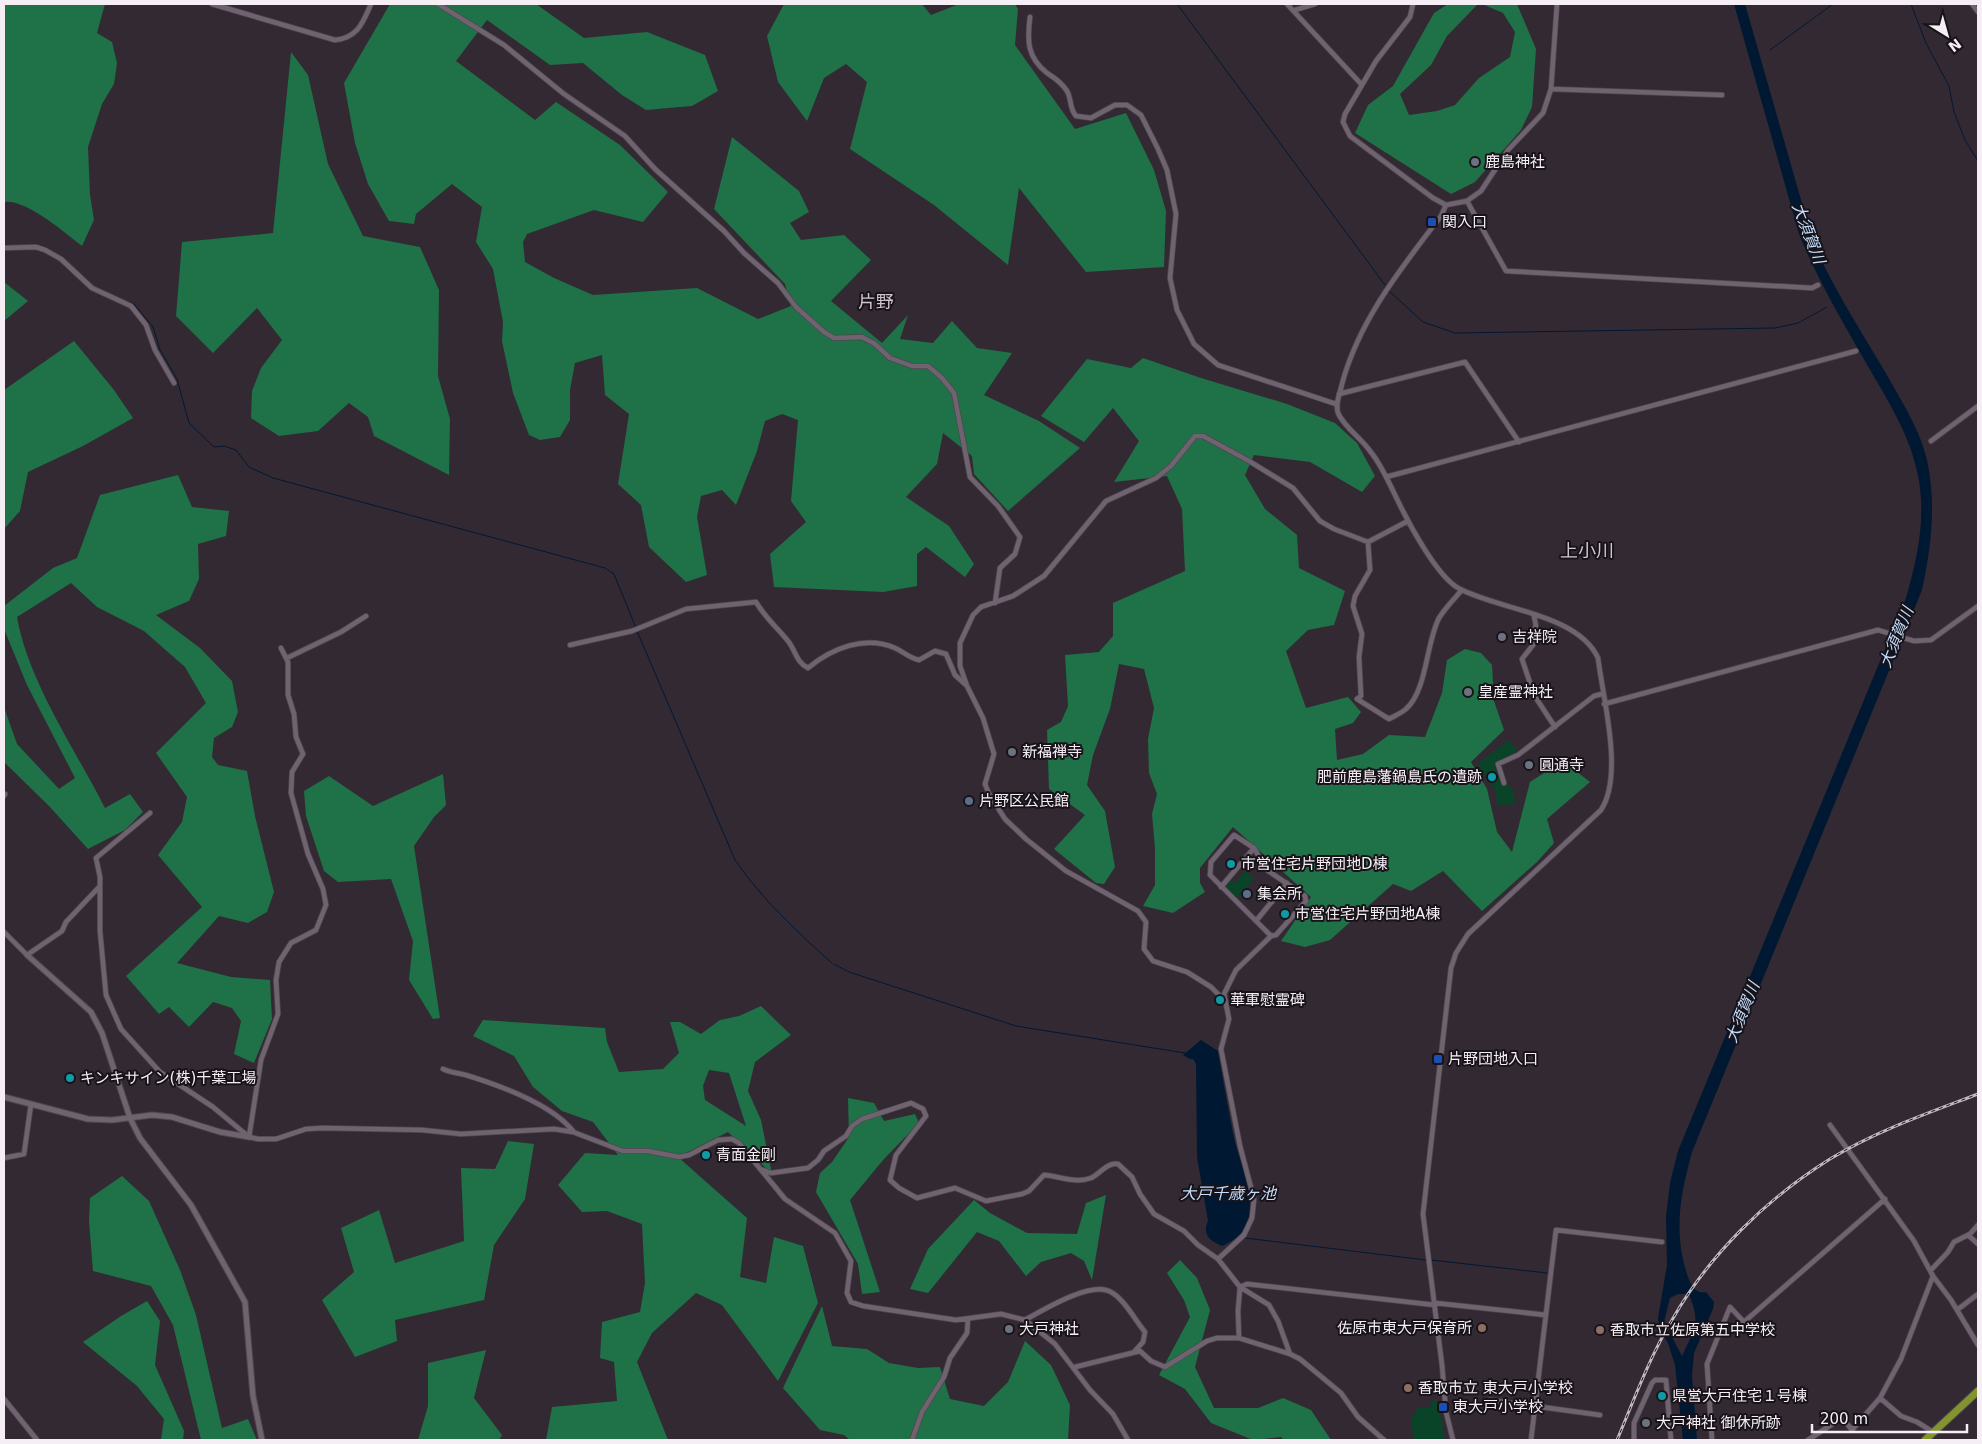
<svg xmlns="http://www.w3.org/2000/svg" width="1982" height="1444" font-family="'DejaVu Sans','Noto Sans JP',sans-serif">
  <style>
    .green { fill: #094428 }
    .forest { fill: #1f7147; fill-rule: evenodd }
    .water { fill: #011833; fill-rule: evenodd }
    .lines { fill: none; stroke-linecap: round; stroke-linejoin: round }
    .stream { stroke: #011833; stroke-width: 1 }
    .minor-casing { stroke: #4f464f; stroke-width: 6 }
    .tertiary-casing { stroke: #4f464f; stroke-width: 7 }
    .trunk-casing { stroke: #4f464f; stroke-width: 9 }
    .minor { stroke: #6f636f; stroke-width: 4.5 }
    .tertiary { stroke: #6f636f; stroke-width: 5 }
    .trunk { stroke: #83942c; stroke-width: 7 }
    .rail-casing { stroke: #c1b9c1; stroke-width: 3 }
    .rail { stroke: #181318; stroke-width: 1; stroke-dasharray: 4; stroke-linecap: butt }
    .worship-dot { fill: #6b7280; stroke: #181318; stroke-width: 2 }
    .transit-dot { fill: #1a4fb4; stroke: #181318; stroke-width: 2 }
    .culture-dot { fill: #0f9aa8; stroke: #181318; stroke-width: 2 }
    .service-dot { fill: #5c6f8a; stroke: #181318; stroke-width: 2 }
    .education-dot { fill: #8d6e63; stroke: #181318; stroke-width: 2 }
    .labels { text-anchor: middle; stroke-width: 4; stroke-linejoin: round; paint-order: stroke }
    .poi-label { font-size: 15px; fill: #f5eef5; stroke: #181318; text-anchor: start }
    .water-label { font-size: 16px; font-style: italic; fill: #c2ddfd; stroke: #181318 }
    .quarter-label { font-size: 18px; fill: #d1c4d1; stroke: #181318 }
  </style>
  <rect width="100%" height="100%" fill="#332933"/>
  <path class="green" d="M1509,740L1517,751L1494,767L1514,792L1515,804L1497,805L1496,791L1477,764Z
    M1245,871L1254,879L1237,898L1224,887L1231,880L1235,883Z
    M1438,1401L1445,1440H1414C1412,1427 1408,1416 1420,1407L1431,1408L1430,1402Z"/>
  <path class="forest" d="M4,4H105L97,33L112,42L117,63L114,84L102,104L88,147L90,195L94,220L82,246C64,232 26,199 4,202Z
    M390,4H536L584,38L647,32L705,55L718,91L692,106L646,110L622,95L583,63L550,65L487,20L456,61L535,120L556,102L620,145L668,192L643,222L594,210L527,234L523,242L525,262L554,278L593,295L697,288L758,319L791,306L785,284L714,209L732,137L799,191L809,212L790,223L801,240L844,235L871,260L831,301L882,343L908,315L900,339L933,343L952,321L977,348L1012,353L984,395L1039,421L1080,448L1008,511L974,474L972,456L943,433L937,464L906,497L949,526L974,564L965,577L926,547L917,554V586L883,592L774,587L770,554L806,522L791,501L798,420L782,414L765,421L757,451L736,505L722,490L701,496L697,517L707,575L686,582L649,547L641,505L618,484L629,414L605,395L602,355L575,363L570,390V420L560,437L540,440L529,435L513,393L502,341L503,322L493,269L476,242L482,207L452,184L416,214L414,224L389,221L368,184L355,143L344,83Z
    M784,4H922L931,15L959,4H1015L1018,9L1015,45L1075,129L1126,113L1154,170L1166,211L1164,267L1086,272L1019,188L1008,265L934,205L850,149L867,82L846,64L824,78L807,121L778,82L767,36Z
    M1448,4H1478L1447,36L1431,65L1400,94L1409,115L1437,111L1455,105L1479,78L1510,57L1515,32L1503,13L1482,4H1517L1536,49L1532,107L1521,130L1475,182L1451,194L1355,133L1368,105L1393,86L1434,13Z
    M291,52L308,75L328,164L363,236L420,247L439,290L438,376L450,419L449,475L374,436L368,417L349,403L318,431L279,436L251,418L252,391L261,368L282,340L257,308L213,353L176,316L182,242L273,233Z
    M4,282L28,301L4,321Z
    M74,341L114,390L133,418L83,446L28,472L20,511L4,529V390Z
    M1143,358L1201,378L1287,404L1335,423L1357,443L1375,476L1362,492L1310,462L1254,455L1245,475L1265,509L1297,535L1299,568L1345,591L1334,625L1308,630L1286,651L1306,708L1348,697L1361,712L1353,723L1335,729L1337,760L1363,754L1389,735L1425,737L1442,693L1447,660L1465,649L1481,653L1492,665L1494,701L1504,730L1471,762L1487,789L1497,832L1512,852L1530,782L1563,761L1590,782L1547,819L1554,843L1538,861L1482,911L1443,871L1411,891L1393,884L1330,940L1305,947L1281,941L1311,897L1233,827L1200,868V883L1205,892L1173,913L1143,906L1155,885V849L1152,814L1157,794L1149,773L1148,739L1154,708L1144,669L1119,664L1110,709L1093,755L1087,785L1105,811L1115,867L1104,884L1096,883L1054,849L1085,815L1049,789L1047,730L1061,722L1068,706L1065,655L1099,652L1113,636V603L1185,571L1182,509L1167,476L1114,482L1139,441L1113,408L1084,442L1041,416L1087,359L1131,368Z
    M178,475L192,507L229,511L226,536L198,544L199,579L189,601L156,615L200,648L232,681L238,712L232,727L214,738L212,757L218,765L247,771L255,816L274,892L267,912L248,923L219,916L177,963L231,977L270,980L272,1019L254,1063L234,1054L241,1021L232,1008L213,1002L189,1027L169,1007L159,1014L126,976L202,907L158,855L182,822L187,797L156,753L206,703L185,667L144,631L97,607L71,583L17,617C28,681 75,749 105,808L130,794L143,812L125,830L88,849L49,806L4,762V707L17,744L59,789L75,778L27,685L4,629V606L53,568L77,558L100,495Z
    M443,774L446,805L434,817L414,846L440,1018L433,1019L409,980L413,941L391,879L338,882L324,871L306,816L304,791L329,776L373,806Z
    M761,1006L791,1035L755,1062L748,1091L761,1120L772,1174L728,1132L678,1157L747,1218L740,1277L766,1283L774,1237L803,1246L818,1303L778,1381L722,1305L696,1293L652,1333L637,1362L668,1440H546L552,1407L617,1401L614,1362L600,1358L602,1322L640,1312L645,1283L642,1224L607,1211L582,1212L558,1185L585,1153L618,1155L593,1122L562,1111L533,1087L514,1056L473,1036L483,1020L605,1028L607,1042L619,1072L663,1069L679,1053L670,1022H680L701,1034L720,1020L739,1016ZM709,1070L729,1073L746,1126L705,1100L703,1086Z
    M848,1098L874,1103L884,1121L915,1114L919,1123L884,1159L850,1200L880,1292L862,1294L858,1264L816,1192L820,1173L832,1162L849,1137Z
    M508,1141L534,1144L525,1199L494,1245L484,1300L395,1320L397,1341L355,1357L322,1300L354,1272L341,1228L379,1210L395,1263L464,1241L461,1168L495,1169Z
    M122,1176L149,1201L180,1270L196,1315L222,1428L248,1419L257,1440H201L173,1325L151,1286L93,1271L89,1221L90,1198Z
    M1106,1195L1092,1280L1084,1261L1071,1253L1041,1262L1026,1276L999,1241L977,1232L928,1293L910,1289L928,1249L974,1200L990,1213L1027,1233L1077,1234L1086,1203Z
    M1180,1260L1197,1278L1210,1310L1195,1367L1214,1408H1258L1283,1398L1311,1410L1331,1440H1284L1281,1437L1253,1440L1211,1423L1185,1389L1159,1375L1190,1317L1184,1300L1167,1273Z
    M147,1301L160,1321L155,1365L184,1431L183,1440H161L164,1419L137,1386L83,1342L121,1316Z
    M822,1306L832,1346L867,1349L889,1363L918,1368L940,1367L950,1399L984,1406L1008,1382L1025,1341L1051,1365L1070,1405L1068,1440H850L844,1435L820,1430L783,1388Z
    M486,1350L474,1398L502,1435L499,1440H418L428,1406V1363Z"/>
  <path class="water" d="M1734,4H1745L1813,242C1833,288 1861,331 1887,375C1903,404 1922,433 1928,465C1936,507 1931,549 1922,590L1692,1152C1680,1196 1673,1233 1688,1277C1691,1285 1695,1294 1706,1292L1714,1302L1713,1309L1694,1353L1692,1376L1697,1440H1683L1675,1365L1668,1343L1659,1329L1658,1318L1667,1265L1666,1216L1670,1183L1678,1151L1906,598C1918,556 1927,514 1917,471C1909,434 1888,401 1869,368C1844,324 1818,281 1799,234ZM1678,1294H1689C1701,1325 1695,1327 1682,1356L1664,1322L1670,1298Z
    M1201,1040L1218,1051C1223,1080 1228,1109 1234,1138C1240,1164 1254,1189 1249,1216C1245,1232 1236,1240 1222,1246C1210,1241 1202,1235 1208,1221L1197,1157L1196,1064L1193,1059H1190L1183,1055Z"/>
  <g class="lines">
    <path class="stream" d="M1177,4L1385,285
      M1911,4L1926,43L1949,86L1954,112L1965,140L1978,161
      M1770,50L1833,4
      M66,260L74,268
      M1389,291L1423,322L1455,333L1775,328L1798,323L1827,307
      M118,298L134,304L153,327L160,350L177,379L189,423L214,447L224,446L236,450L249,467L273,478L605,568L614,574L636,628
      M637,631L735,860C762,899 797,932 832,963
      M834,964L849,972L1016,1026L1185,1053
      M1245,1238L1426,1260
      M1431,1260L1547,1273"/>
    <defs>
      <path id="minor" d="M212,4L335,40C358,38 363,22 371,4
        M438,4L504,45L564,94L625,136L655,169L724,231L744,253L778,283L796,307L824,332L834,338L862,337L875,344L890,358L912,366H928L942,378L954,393L970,477L998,506L1020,537L1015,554L1000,568L995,603
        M1287,4L1362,85
        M1413,4L1410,17L1376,61L1345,114L1343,122L1350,136L1433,198L1446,205
        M1972,4L1978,12
        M1295,10L1315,4
        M1030,17C1027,41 1027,57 1047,73C1055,78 1062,83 1067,91C1072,100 1069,108 1076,116L1091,118L1115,105H1127L1141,115L1158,149L1167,170L1176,214L1170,278L1177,310L1194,344L1218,365L1336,404
        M1551,89L1722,95
        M1467,201L1506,271L1812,288L1818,285
        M4,248L36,247L45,250L61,259L92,288L131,306L146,325L155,350L174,383
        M1339,394L1465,362L1519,442
        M1931,441L1978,406
        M1386,477L1856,351
        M1368,542L1370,570L1355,596L1353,606L1362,634L1359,657L1361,696L1357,699L1389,719C1394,716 1402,713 1406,709C1427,691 1426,643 1439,618C1445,608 1454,599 1461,591
        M1534,616L1536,626L1530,636L1533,645L1522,659L1534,695L1555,727
        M570,645L632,631L686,609L756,602C766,619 776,626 788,641C796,651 796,662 808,668C832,648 865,635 895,648C904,652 909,658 919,660L935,651L946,654L955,675L966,685
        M287,658L341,632L366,616
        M1604,704L1878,630L1914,641L1931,640L1978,606
        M1504,783L1498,764L1518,755L1594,696L1602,694
        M4,796L5,794
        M150,813L96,858L100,877V931L106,995L121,1029L160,1072L213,1107L249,1137L258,1139H276L306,1129L323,1128L422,1130L461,1134L554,1129L573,1132L623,1151H648L679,1157L689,1155L718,1140L732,1139L739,1143L785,1199L835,1233L851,1261L847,1293L851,1302L863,1306L956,1320L1001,1314L1025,1320L1055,1344L1090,1390L1113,1414L1128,1440
        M1221,887L1254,848
        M1259,890L1272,902
        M1256,921L1287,883
        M4,932L27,955L62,931L66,922L100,886
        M1224,1000L1211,987L1187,972L1153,961L1144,949L1146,922L1138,911L1066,871L1026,839L1005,819L989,794L985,784L994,754L983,718L967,686L960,666V643L973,615L981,607L1013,596L1044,576L1106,501L1156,478L1171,466L1195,436H1203L1249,461L1293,488L1320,521L1334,529L1368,542L1408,521
        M443,1069C451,1073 460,1073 469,1076C501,1086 552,1105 573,1131
        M1830,1125L1914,1241L1933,1276L1951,1300L1978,1345
        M249,1137L261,1060L278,1014L276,980L279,962L291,943L316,930L326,905L323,889L308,854L291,793L292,772L303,754L296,737L294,714L288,695V662L281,648
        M4,1158L24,1154L31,1104
        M760,1169L771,1173L808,1168L818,1160L824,1151L846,1136L852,1126L862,1119L911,1103L923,1109L926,1116L896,1155L890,1180L899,1188L917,1198L955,1188L986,1201L1022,1194L1029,1191L1044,1175C1059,1176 1075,1184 1091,1178C1100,1174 1107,1162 1118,1164L1132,1177L1140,1194L1154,1214L1184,1231L1198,1245L1218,1259L1240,1287L1269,1305L1278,1321L1290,1354
        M1968,1235L1978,1244
        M1218,1259L1244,1235L1252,1218L1254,1199L1240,1146L1221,1049L1229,1019L1224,994L1236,970L1271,936L1210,875L1211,862L1234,835L1254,848L1267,870L1305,896L1306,901L1276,935L1271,936
        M1931,1270L1948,1252L1954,1242L1970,1234L1978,1225
        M1240,1287L1247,1284L1435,1305
        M1435,1303L1546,1315
        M1957,1310L1978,1294
        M1025,1320C1043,1310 1089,1282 1109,1291C1123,1297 1135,1320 1145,1332L1143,1342L1134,1352
        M1239,1338L1238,1311L1240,1287
        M1075,1367L1140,1351L1151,1361L1165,1367L1207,1341L1217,1338H1239L1290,1354L1300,1359L1341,1393L1358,1417L1384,1440
        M1880,1398L1901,1416L1917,1422L1933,1432
        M4,1399L37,1440
        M1490,1400L1600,1415
        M912,1440L922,1412L944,1377L950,1358L967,1333L968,1319
        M1453,1440L1446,1412L1442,1365L1423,1214L1451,968L1456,953L1468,934L1601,810C1624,775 1603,699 1598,658C1578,614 1500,610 1460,589C1437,578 1407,520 1396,497C1388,481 1381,464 1370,451C1361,438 1344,427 1338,413C1335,403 1340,394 1342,384C1359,320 1402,267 1441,216L1446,205L1467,201L1481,191L1508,150L1543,113L1551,89L1557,4
        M1531,1440L1556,1230L1662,1242
        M1634,1440V1423L1652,1383L1655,1380H1666L1671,1440
        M1712,1440L1707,1364L1730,1307L1744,1322L1885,1199
        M1808,1440L1840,1419L1844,1420L1852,1430L1880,1398L1901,1359L1933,1276"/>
      <path id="tertiary" d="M27,955L91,1012L102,1033L130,1118L140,1138L191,1205L245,1302L253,1396L262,1440
        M4,1097L88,1119L112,1120L152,1115L172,1117L220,1132L249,1137"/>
      <path id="trunk" d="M1925,1440L1978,1391"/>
    </defs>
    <use href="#minor" class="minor-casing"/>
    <use href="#tertiary" class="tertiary-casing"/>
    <use href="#trunk" class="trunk-casing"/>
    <use href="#minor" class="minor"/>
    <use href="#tertiary" class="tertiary"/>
    <use href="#trunk" class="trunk"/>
    <defs>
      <path id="rail" d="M1617,1440C1634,1400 1649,1358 1672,1320C1709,1255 1766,1199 1830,1159C1876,1131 1928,1113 1978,1094"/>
    </defs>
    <use href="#rail" class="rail-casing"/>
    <use href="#rail" class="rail"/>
  </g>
  <g class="worship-dot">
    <circle cx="1475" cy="162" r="5"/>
    <circle cx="1502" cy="637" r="5"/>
    <circle cx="1468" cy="692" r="5"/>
    <circle cx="1012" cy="752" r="5"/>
    <circle cx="1529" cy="765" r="5"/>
    <circle cx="1009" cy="1329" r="5"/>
    <circle cx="1646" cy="1423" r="5"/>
  </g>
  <g class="transit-dot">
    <rect x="1427" y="217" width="10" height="10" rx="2.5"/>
    <rect x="1433" y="1054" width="10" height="10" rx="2.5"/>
    <rect x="1438" y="1402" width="10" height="10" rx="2.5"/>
  </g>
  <g class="culture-dot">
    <circle cx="1492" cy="777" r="5"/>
    <circle cx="1231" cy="864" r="5"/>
    <circle cx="1285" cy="914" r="5"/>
    <circle cx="1220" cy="1000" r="5"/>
    <circle cx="70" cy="1078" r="5"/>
    <circle cx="706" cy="1155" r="5"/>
    <circle cx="1662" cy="1396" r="5"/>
  </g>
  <g class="service-dot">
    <circle cx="969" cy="801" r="5"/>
    <circle cx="1247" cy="894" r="5"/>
  </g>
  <g class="education-dot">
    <circle cx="1482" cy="1328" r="5"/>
    <circle cx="1600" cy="1330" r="5"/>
    <circle cx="1408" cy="1388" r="5"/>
  </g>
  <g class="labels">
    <g class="poi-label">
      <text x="1485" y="167">鹿島神社</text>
      <text x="1442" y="227">関入口</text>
      <text x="1512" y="642">吉祥院</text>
      <text x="1478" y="697">皇産霊神社</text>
      <text x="1022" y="757">新福禅寺</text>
      <text x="1539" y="770">圓通寺</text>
      <text x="1482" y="782" text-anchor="end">肥前鹿島藩鍋島氏の遺跡</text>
      <text x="979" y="806">片野区公民館</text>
      <text x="1241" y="869">市営住宅片野団地D棟</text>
      <text x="1257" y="899">集会所</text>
      <text x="1295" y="919">市営住宅片野団地A棟</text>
      <text x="1230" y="1005">華軍慰霊碑</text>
      <text x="1448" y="1064">片野団地入口</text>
      <text x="80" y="1083">キンキサイン(株)千葉工場</text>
      <text x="716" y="1160">青面金剛</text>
      <text x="1472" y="1333" text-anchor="end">佐原市東大戸保育所</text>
      <text x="1019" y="1334">大戸神社</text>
      <text x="1610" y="1335">香取市立佐原第五中学校</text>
      <text x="1418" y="1393">香取市立 東大戸小学校</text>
      <text x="1672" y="1401">県営大戸住宅１号棟</text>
      <text x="1453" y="1412">東大戸小学校</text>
      <text x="1656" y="1428">大戸神社 御休所跡</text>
    </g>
    <g class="water-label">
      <text transform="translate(1809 233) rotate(69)" y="6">大須賀川</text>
      <text transform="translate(1896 637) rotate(-68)" y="6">大須賀川</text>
      <text transform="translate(1742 1012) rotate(-68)" y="6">大須賀川</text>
      <text x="1228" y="1199">大戸千歳ヶ池</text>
    </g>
    <g class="quarter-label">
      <text x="876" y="308">片野</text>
      <text x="1587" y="557">上小川</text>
    </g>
  </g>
  <rect width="1982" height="1444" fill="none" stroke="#f5eef5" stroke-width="10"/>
  <g transform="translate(1947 35) rotate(143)" stroke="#181318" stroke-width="4" paint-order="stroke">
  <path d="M0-4L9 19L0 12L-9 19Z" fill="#f5eef5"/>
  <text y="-8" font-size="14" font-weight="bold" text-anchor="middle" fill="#f5eef5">N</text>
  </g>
  <path d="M1812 1424v8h155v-8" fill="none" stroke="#f5eef5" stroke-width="2.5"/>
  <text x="1820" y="1424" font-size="15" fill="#f5eef5" stroke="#181318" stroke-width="4" paint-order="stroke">200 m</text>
</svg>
